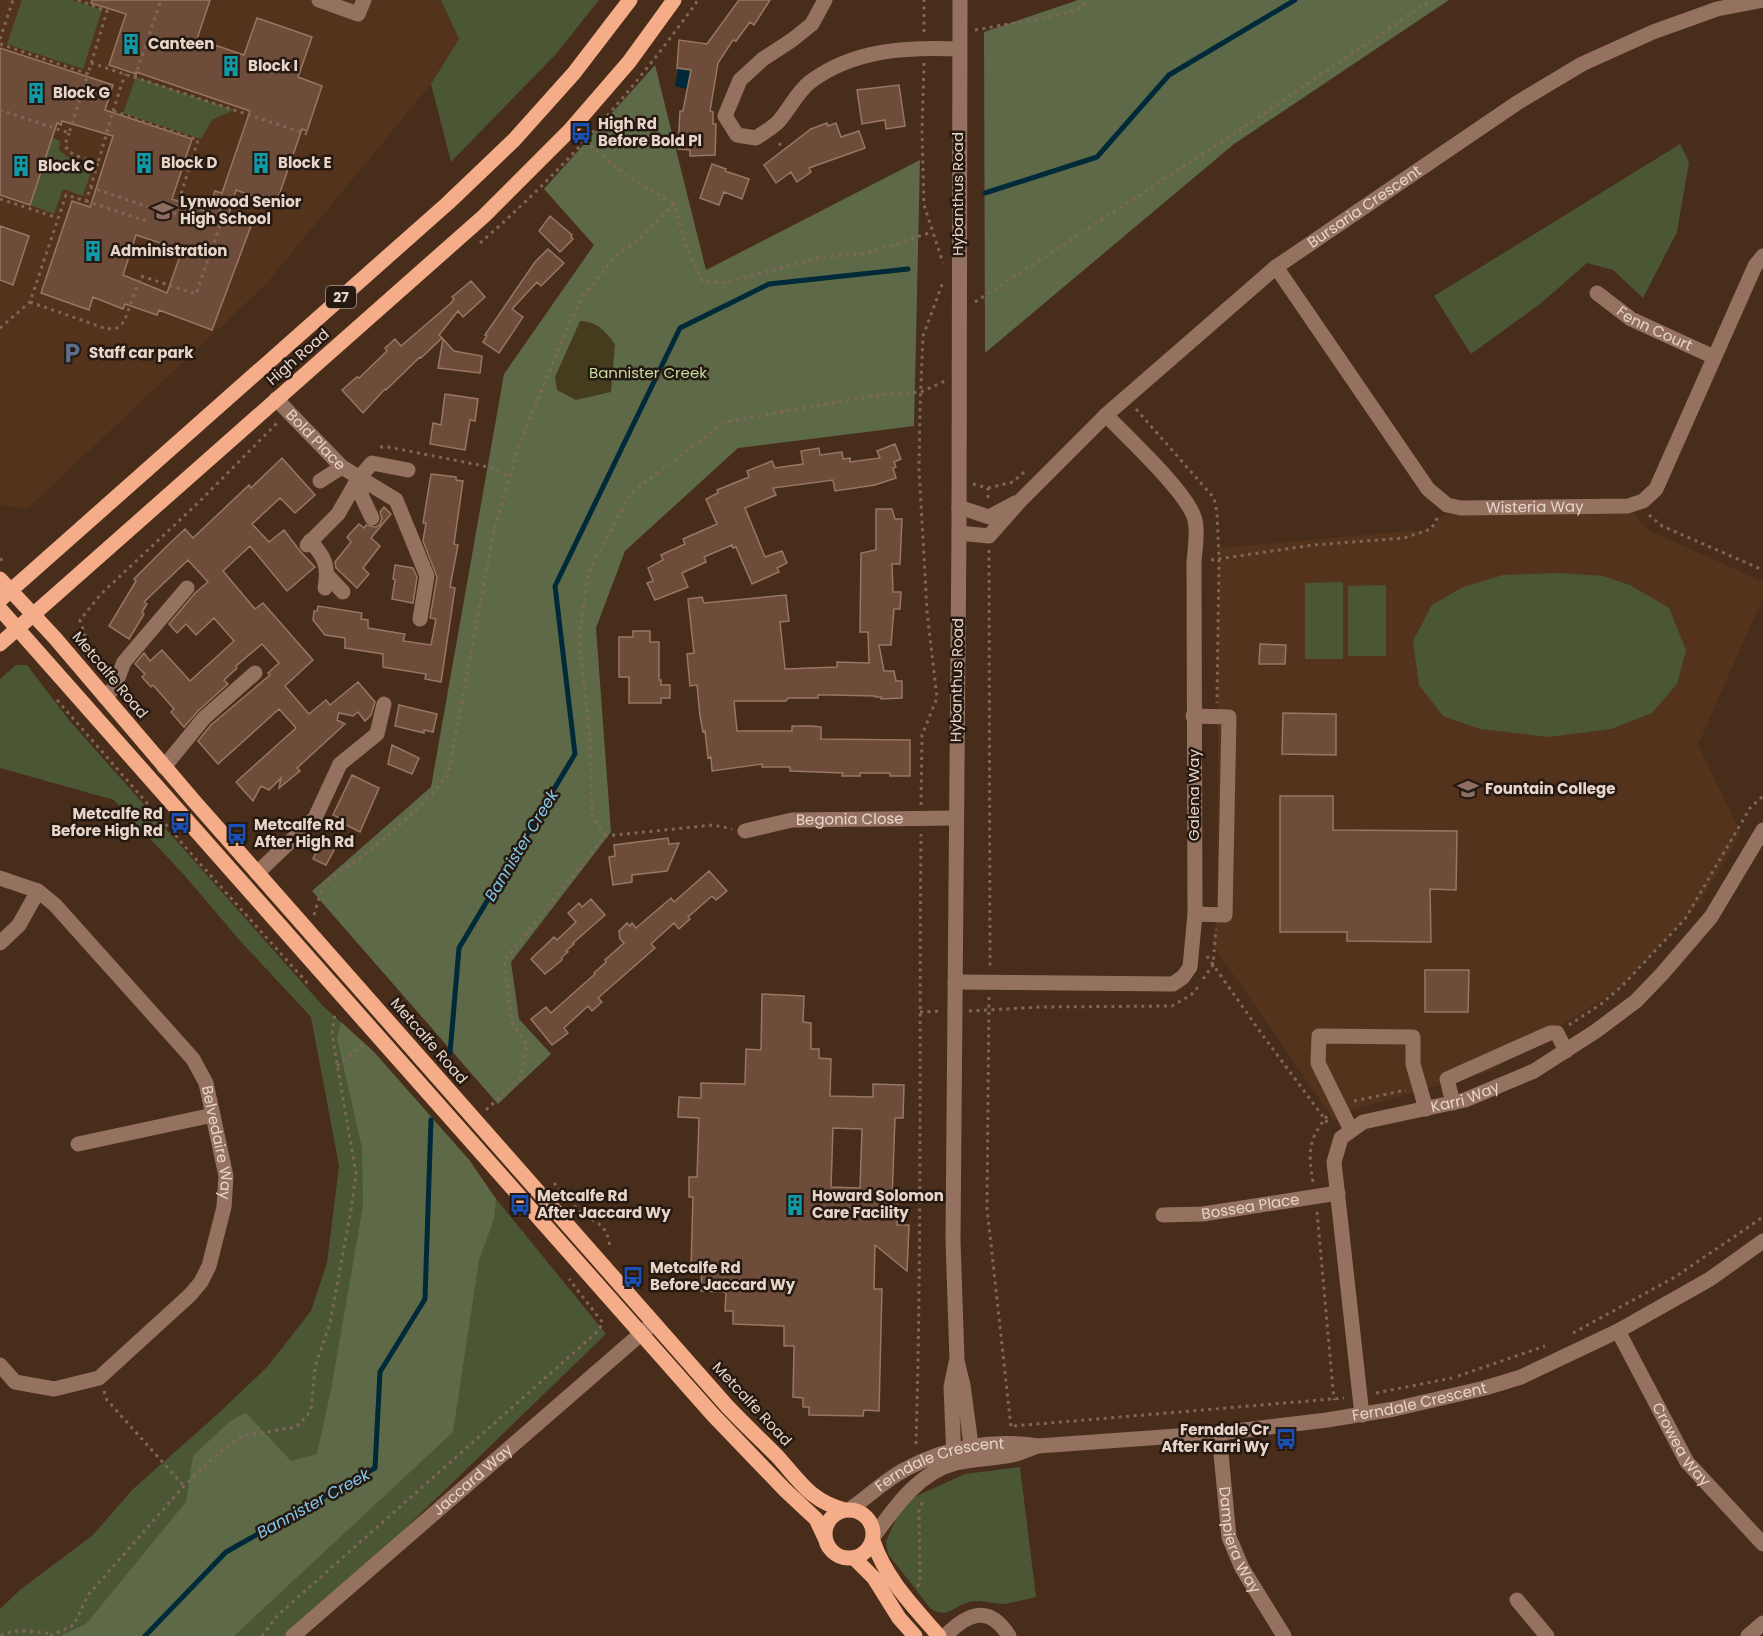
<svg xmlns="http://www.w3.org/2000/svg" width="1763" height="1636" font-family="Poppins,sans-serif">
  <style>
    .built { fill: #54331c }
    .green { fill: #4b5635 }
    .forest { fill: #5e6a47 }
    .sand { fill: #443c1c }
    .water { fill: #002a3a }
    .lines { fill: none; stroke-linecap: round; stroke-linejoin: round }
    .stream { stroke: #002a3a; stroke-width: 5 }
    .building { fill: #6e4c3a; stroke: #987664; stroke-width: 1.5; fill-rule: evenodd }
    .path { stroke: #7f6757; stroke-width: 3; stroke-dasharray: 3 4.5; stroke-linecap: butt }
    .minor { stroke: #957260; stroke-width: 15 }
    .major { stroke: #f4ad88; stroke-width: 15 }
    .labels { text-anchor: middle; stroke-width: 5; stroke-linejoin: round; paint-order: stroke }
    .shield { fill: #251911; stroke: #ad9d92; stroke-width: 1.5 }
    .shield-label { font-size: 14px; font-weight: bold; fill: #e7d5ca }
    .poi-label { font-size: 15px; font-weight: bold; fill: #e7d5ca; stroke: #251911; text-anchor: start }
    .street-label { font-size: 15px; fill: #e7d5ca; stroke: #251911 }
    .park-label { font-size: 15px; fill: #c6dd9f; stroke: #251911 }
    .water-label { font-size: 16px; font-style: italic; fill: #82c9ea; stroke: #251911 }
  </style>
  <rect width="100%" height="100%" fill="#482d1a"/>
  <path class="built" d="M0,0H441L459,39L431,84L266,284L27,509L0,505Z
    M1634,513L1646,529L1763,582V598L1698,745L1741,833L1701,901L1622,986L1491,1071L1347,1111L1334,1120L1213,945L1217,916L1219,548L1431,529L1445,514Z"/>
  <path class="green" d="M22,0H72L102,10L83,69L7,44Z
    M441,0H599L556,54L451,162L431,84L459,39Z
    M136,77L234,110L212,120L201,139L123,113Z
    M52,138L60,141L59,150L76,163L92,169L83,196L63,189L54,214L30,205Z
    M1680,144L1689,162L1677,232L1643,298L1613,270L1587,263L1540,304L1471,354L1434,296Z
    M1561,573L1603,576L1630,585L1669,608L1686,650L1677,684L1652,713L1611,729L1549,737L1480,729L1443,716L1419,685L1413,641L1432,605L1463,587L1503,575Z
    M1343,582V659H1305V583Z
    M1386,585V656H1348V586Z
    M16,665H27L69,720L323,1006L374,1052L470,1161L488,1189L606,1334L294,1636H0V1609L21,1589L93,1535L132,1490L222,1410L267,1367L311,1311L327,1263L339,1166L311,1017L242,943L185,876L114,800L0,768V679Z
    M1020,1467L1036,1597C1026,1599 1014,1603 1003,1604C990,1604 981,1598 966,1603C950,1609 948,1618 931,1609L888,1554L886,1541L898,1515L912,1498L965,1474Z"/>
  <path class="forest" d="M1078,0H1449L1234,144L985,353L984,32Z
    M655,65L706,270L920,160L914,426L738,448L625,551L596,628L611,832L511,962L519,1019L551,1054L498,1104L312,891L431,787L504,374L594,245L544,189Z
    M341,1022L374,1052L470,1161L496,1199L494,1219L479,1260L453,1432L234,1636H60L86,1624L186,1502L193,1456L230,1421L246,1413L291,1461L317,1454L331,1390L363,1206L362,1148L337,1038Z"/>
  <path class="sand" d="M580,321C598,322 604,330 615,344L611,392L576,400L557,390L555,377Z"/>
  <path class="water" d="M679,64L692,67L687,89L675,86Z"/>
  <g class="lines">
    <path class="stream" d="M985,193L1097,157L1169,75L1295,0
      M450,1053L459,948L575,754L555,586L680,328L769,284L908,269
      M145,1636L226,1552L375,1468L380,1372L425,1299L431,1120"/>
  </g>
  <path class="building" d="M92,0H210L197,39L244,55L257,18L312,37L298,77L322,86L307,131L302,129L276,204L236,190L228,217L251,226L212,330L159,310L157,315L125,304L123,309L93,297L89,310L41,293L72,201L90,207L113,136L62,121L61,125L57,123L30,205L0,195V48L113,85L105,110L192,139L172,199L208,212L215,191L222,193L250,111L136,72V74L109,65L126,14L91,3ZM136,235L182,250L167,293L123,275Z
    M739,0H770L754,25L750,22L736,41L733,40L718,63L710,111L713,112V124H716L715,155L690,156V150L678,149L680,111H683L691,70L677,68L679,40L707,44Z
    M899,85L905,126L886,129L885,120L862,124L857,90Z
    M827,123L828,126L836,123L841,137L859,131L865,148L809,168L811,172L797,182L791,172L776,183L764,165L811,129Z
    M712,164L726,169L725,171L749,179L742,199L724,192L719,205L700,198Z
    M550,216L572,235L571,237L573,239L560,252L539,231Z
    M0,226L29,236L13,285L0,280Z
    M548,249L564,263L541,286L537,282L512,309L523,317L499,353L483,342L487,336L485,335L535,262Z
    M471,281L485,297L463,317L458,311L439,335L442,338L421,358L420,357L386,390L385,389L363,413L342,390L357,377L359,378L387,351L385,348L395,339L401,346L451,303L454,299L452,297Z
    M443,339L454,351L482,356L480,373L438,368Z
    M445,394L478,399L475,421L470,420L465,450L430,444L433,423L441,425Z
    M895,444L901,459L894,462L896,467L893,468L896,478L875,485L835,491L833,480L773,488L776,495L745,508L765,557L782,551L787,563L777,568L779,572L752,584L736,547L733,548L732,545L704,557L706,562L682,573L688,587L655,600L647,583L653,581L648,568L663,560L661,555L685,544L683,539L717,524L706,499L718,493L717,490L749,477L747,471L772,461L775,468L803,464L801,451L819,448L820,455L842,452L843,459L850,458V462L880,458L877,451Z
    M282,458L315,495L295,513L280,498L252,524L269,542L284,530L300,551L315,567L287,591L250,546L223,571L255,609L263,603L313,660L285,686L309,714L326,700L330,705L358,682L375,702L371,715L365,721L358,712L353,716L339,713L337,720L345,724L297,768L300,771L279,788L281,778L269,790L261,786L253,801L236,782L296,728L279,709L218,764L198,741L211,725L270,675L268,673L279,663L262,644L236,666L237,668L224,680L228,684L198,711L184,727L171,712L174,709L153,685L151,687L142,677L145,674L135,664L144,653L150,661L162,650L190,681L234,641L214,618L196,635L186,624L177,633L169,624L195,593L208,582L188,560L144,602L147,604L142,612L144,614L129,639L109,626L136,581L134,579L170,543L185,529L193,538L249,485L251,488Z
    M431,474L456,477V480L463,481L454,544L458,545L450,587L455,588L441,682L425,679L426,674L383,667V654L345,648V638L325,635L313,620L314,611H317L318,606L362,613L361,619L368,620V628L405,634L403,641L431,645L436,619L430,618L437,577L423,541L426,523H423Z
    M384,507L391,514L371,538L380,546L363,568L369,574L357,588L336,568L335,562L351,542L347,537L359,524L364,528L366,525L376,527L380,524L382,518L380,512Z
    M876,509H892L895,519H902L900,564H892L893,592H901L900,609H894L891,645H879L884,671H894L896,681H902V698L881,699V697H875V696L833,695H818V698H788L786,701H734L737,731H792V726H811L821,727V739L910,740V776H890V773H860V776H842L843,773L790,771V767H762V764L712,771L711,757L708,758L705,731L703,732L700,716L697,685L690,686L687,654L694,653L688,599L702,597L704,603L786,595L789,621L780,622L785,669L837,667V662L869,663L868,632H860L861,553L876,550Z
    M395,565L413,568L417,577L413,603L392,599L395,580L393,579Z
    M633,631H650V642H659V680H661V685H670V698H661V703H629V677H619V637H633Z
    M1260,644L1286,645L1285,664H1259Z
    M399,705L437,714L433,732L424,730V733L395,726Z
    M1283,713L1336,714V755L1282,754Z
    M392,745L419,758L412,774L388,764Z
    M352,775L379,788L360,832L340,822L342,819L333,815Z
    M1280,796H1333V830L1457,831L1456,890L1430,889L1431,942L1347,941V932H1280Z
    M668,838L669,844L679,843L667,871L632,875V882L613,885L609,857L615,856L614,845Z
    M321,841L335,848L326,865L313,859Z
    M709,871L727,891L716,900L712,896L688,917L690,919L679,929L674,923L651,944L655,948L598,998L602,1002L592,1011L588,1006L564,1028L568,1033L552,1045L531,1019L546,1007L551,1013L595,974L594,973L606,962L605,960L624,943L620,939L619,931L627,923L630,926L632,923L636,928L671,898L674,902Z
    M591,899L605,915L573,943L574,944L566,951L568,952L562,957V960L545,974L531,959L554,937L557,940L576,922L568,913L579,903L582,907Z
    M1425,970H1469L1468,1012H1425Z
    M762,994L804,996L803,1022L811,1023V1049H819V1058L831,1059L830,1096L873,1097V1084L904,1085L903,1118H895L892,1200H898L897,1225H909L907,1271L875,1245L874,1289H882L879,1411L864,1410L863,1416L809,1415V1407H803V1398L793,1397L794,1346H784V1326L733,1324V1311H725L726,1292L701,1291L702,1268H691L693,1197H689V1177H697L699,1118L678,1117L679,1097L701,1098V1083L745,1084L746,1049L761,1050ZM833,1128L862,1129L860,1188L831,1187Z"/>
  <g class="lines">
    <path class="path" d="M78,0L107,11L88,74
      M975,30L1059,15L1075,11L1091,0
      M924,32V0
      M0,39L13,0
      M0,44L88,74L69,133L0,110
      M91,63L307,134
      M924,63L922,131L924,205L943,263
      M135,77L161,0
      M113,111L125,74
      M585,141L626,175L674,204
      M779,143L783,149
      M90,187L174,216L198,140L113,111L98,163
      M0,199L58,218
      M86,201L146,221
      M480,243C562,172 636,88 698,0
      M30,302L107,329L117,328L124,322L141,276L196,294L225,211L180,195
      M975,302L1229,137L1431,0
      M0,328L30,302L66,195L86,201L98,163L77,156L68,151L65,145L69,133
      M1136,409L1214,498L1217,512L1219,559L1217,703
      M380,447H388L494,468L510,478
      M973,484L988,488V499
      M988,488L1013,482L1024,472
      M1649,515L1662,526L1763,570
      M989,550L990,967
      M0,559L7,562
      M1211,560L1313,545L1404,538L1431,529L1438,517
      M105,668L88,645L80,620L101,594L199,502L278,422
      M57,700L195,858L309,985
      M921,805L922,735L937,698L927,611L919,468L920,408L923,336L943,282
      M605,836L592,815L590,738L579,640L588,573L631,493L725,422L878,395L921,392L945,381
      M314,915C317,906 319,895 323,888C332,873 351,866 363,856C393,832 423,805 448,775L494,530L519,446L568,326L583,296L616,256L640,238L674,204L686,246L703,282L725,283L822,257L868,253L932,232
      M1207,956L1261,1033L1330,1126
      M1203,979L1213,965L1216,929
      M989,997L987,1208L1011,1427
      M969,1011L1040,1007L1172,1006L1191,995L1198,987
      M920,1012L941,1011
      M1569,1025L1601,1004L1622,986L1685,919L1750,808L1763,796
      M337,1066L364,1044
      M1354,1101L1406,1090
      M486,1110L521,1077L527,1045L512,1022L504,961L605,836L713,825L732,829
      M1313,1182C1308,1151 1308,1141 1327,1116
      M554,1183C562,1192 571,1204 581,1212C598,1225 607,1223 610,1248
      M1317,1212L1334,1400
      M1573,1333L1675,1277L1763,1217
      M1458,1376L1545,1346
      M104,1391L107,1400L184,1486
      M1376,1393L1452,1378
      M1014,1426L1344,1398
      M916,1444C922,1241 919,1037 921,834
      M918,1587L920,1577L919,1510L923,1501
      M1,1636C16,1627 35,1632 52,1634
      M50,1636L74,1625L88,1595L184,1486L219,1453L242,1436L296,1427L311,1411L315,1367L330,1323L351,1210L356,1174L332,1034L335,1013
      M262,1636L278,1615L596,1333L603,1323L569,1279"/>
    <g class="minor">
      <path d="M319,0L358,14L364,0"/>
      <path d="M825,0L812,24L792,40L763,59L740,80L725,116L737,135L756,138C763,133 772,128 778,122C789,110 797,92 810,82C854,49 907,47 959,49"/>
      <path d="M960,0L959,533L953,1240L957,1361L963,1385L973,1460"/>
      <path id="s1" d="M1276,267L1428,489L1447,505L1461,508L1628,506L1643,501L1656,489L1755,266L1763,256"/>
      <path id="s2" d="M1597,293L1631,319L1714,357"/>
      <path id="s3" d="M276,399L342,467L396,500L427,576L420,619"/>
      <path d="M358,479L362,497L372,518"/>
      <path d="M320,481L342,467"/>
      <path d="M959,507L989,517L1015,503"/>
      <path id="s4" d="M959,533L989,536L1020,501L1106,415L1276,267L1517,103L1582,64L1653,32L1717,9L1763,0"/>
      <path d="M310,541C325,557 329,566 325,588"/>
      <path d="M307,545L338,514L358,479L372,463L408,470"/>
      <path d="M327,575L343,592"/>
      <path d="M105,697L114,688L124,662L187,588"/>
      <path d="M1193,716L1229,717L1225,915L1195,914"/>
      <path d="M164,767L204,718L255,673"/>
      <path id="s5" d="M745,831L792,820L955,818"/>
      <path d="M257,873L315,818L340,764L377,734L384,704"/>
      <path id="s6" d="M0,878L38,891L55,905L193,1059L206,1083L226,1176L224,1207L209,1266L201,1282L190,1295L99,1378L54,1389L15,1382L0,1365"/>
      <path d="M0,943L19,925L38,891"/>
      <path d="M955,982L1173,984L1183,977L1190,967L1195,914L1194,562C1195,549 1198,533 1195,520C1189,494 1127,437 1106,415"/>
      <path d="M1453,1103L1447,1079L1550,1033H1557L1566,1051"/>
      <path d="M1351,1130L1318,1063L1319,1036L1413,1037V1064L1426,1109"/>
      <path d="M78,1144L213,1115"/>
      <path id="s7" d="M1163,1215L1203,1214L1338,1193"/>
      <path id="s8" d="M1618,1331L1687,1462L1763,1544"/>
      <path id="s9" d="M1362,1415L1334,1162L1341,1138L1363,1122L1465,1100L1534,1071L1596,1031L1636,1001L1662,974L1711,917L1763,830"/>
      <path id="s10" d="M1219,1433L1229,1537L1242,1568L1284,1636"/>
      <path d="M954,1459L951,1387L956,1363"/>
      <path id="s11" d="M849,1510C868,1497 886,1479 906,1469C946,1447 993,1439 1038,1446L1219,1433L1327,1420L1394,1409L1485,1388L1521,1377L1618,1331L1710,1279L1763,1241"/>
      <path d="M874,1536C895,1507 919,1472 956,1463C975,1458 994,1459 1012,1455C1020,1453 1027,1450 1035,1447"/>
      <path d="M1517,1600L1547,1636"/>
      <path id="s12" d="M293,1636L651,1325"/>
      <path d="M945,1636C968,1613 989,1604 1009,1636"/>
      <path d="M1748,1636L1763,1623"/>
    </g>
    <path class="major" d="M0,579L55,638L194,801L727,1406C743,1423 760,1439 777,1456C800,1481 810,1501 845,1510
      M0,600L448,203L514,140L574,73L630,0
      M0,609L713,1415L785,1490L816,1519L825,1538
      M0,644L484,216L571,129L629,62L674,0
      M825 1534a24 24 0 1 1 48 0a24 24 0 1 1-48 0Z
      M873,1541C886,1579 913,1606 939,1636
      M854,1558L874,1578L899,1618L915,1636"/>
  </g>
  <defs>
    <symbol id="building-bare" viewBox="-9 -9 18 18"><path d="M-4-6H4V6H1V3H-1V6H-4ZM-2.5-4.3h1.7v1.8h-1.7ZM.8-4.3h1.7v1.8H.8ZM-2.5-1h1.7V.8h-1.7ZM.8-1h1.7V.8H.8Z" fill="#0f9aa8" stroke="#251911" stroke-width="2.5" paint-order="stroke"/></symbol>
    <symbol id="bus-bare" viewBox="-9 -9 18 18"><path d="M-5-6H5V4H4V6H2V4H-2V6H-4V4H-5ZM-3.5-4V0h7V-4ZM-3.5 1.2v1.5H-2V1.2ZM2 1.2v1.5H3.5V1.2Z" fill="#1a4fb4" stroke="#251911" stroke-width="2.5" paint-order="stroke"/></symbol>
    <symbol id="school-bare" viewBox="-9 -9 18 18"><path d="M0-5L7-2L0 1L-7-2ZM-4 1L0 2.5L4 1V4Q0 6-4 4Z" fill="#8d6e63" stroke="#251911" stroke-width="2.5" paint-order="stroke"/></symbol>
    <symbol id="parking-bare" viewBox="-9 -9 18 18"><path d="M-3.5-5.5H1a3.5 3.5 0 0 1 0 7H-1V5.5H-3.5ZM-1-3.4V-.6H.8a1.4 1.4 0 0 0 0-2.8Z" fill="#5c6f8a" stroke="#251911" stroke-width="2.5" paint-order="stroke"/></symbol>
  </defs>
  <g fill-rule="evenodd">
    <use href="#building-bare" x="116" y="29" width="30" height="30"/>
    <use href="#building-bare" x="216" y="51" width="30" height="30"/>
    <use href="#building-bare" x="21" y="78" width="30" height="30"/>
    <use href="#bus-bare" x="566" y="118" width="30" height="30"/>
    <use href="#building-bare" x="129" y="148" width="30" height="30"/>
    <use href="#building-bare" x="246" y="148" width="30" height="30"/>
    <use href="#building-bare" x="6" y="151" width="30" height="30"/>
    <use href="#school-bare" x="148" y="196" width="30" height="30"/>
    <use href="#building-bare" x="78" y="236" width="30" height="30"/>
    <use href="#parking-bare" x="57" y="338" width="30" height="30"/>
    <use href="#school-bare" x="1453" y="774" width="30" height="30"/>
    <use href="#bus-bare" x="165" y="808" width="30" height="30"/>
    <use href="#bus-bare" x="222" y="819" width="30" height="30"/>
    <use href="#bus-bare" x="505" y="1190" width="30" height="30"/>
    <use href="#building-bare" x="780" y="1190" width="30" height="30"/>
    <use href="#bus-bare" x="618" y="1262" width="30" height="30"/>
    <use href="#bus-bare" x="1271" y="1424" width="30" height="30"/>
  </g>
  <g class="labels">
    <rect class="shield" x="326" y="286" width="30" height="22" rx="4.5"/>
    <g class="shield-label">
      <text x="341" y="302">27</text>
    </g>
    <g class="poi-label">
      <text x="148" y="49">Canteen</text>
      <text x="248" y="71">Block I</text>
      <text x="53" y="98">Block G</text>
      <text x="598" y="129">High Rd<tspan x="598" dy="17">Before Bold Pl</tspan></text>
      <text x="161" y="168">Block D</text>
      <text x="278" y="168">Block E</text>
      <text x="38" y="171">Block C</text>
      <text x="180" y="207">Lynwood Senior<tspan x="180" dy="17">High School</tspan></text>
      <text x="110" y="256">Administration</text>
      <text x="89" y="358">Staff car park</text>
      <text x="1485" y="794">Fountain College</text>
      <text x="163" y="819" text-anchor="end">Metcalfe Rd<tspan x="163" dy="17">Before High Rd</tspan></text>
      <text x="254" y="830">Metcalfe Rd<tspan x="254" dy="17">After High Rd</tspan></text>
      <text x="537" y="1201">Metcalfe Rd<tspan x="537" dy="17">After Jaccard Wy</tspan></text>
      <text x="812" y="1201">Howard Solomon<tspan x="812" dy="17">Care Facility</tspan></text>
      <text x="650" y="1273">Metcalfe Rd<tspan x="650" dy="17">Before Jaccard Wy</tspan></text>
      <text x="1269" y="1435" text-anchor="end">Ferndale Cr<tspan x="1269" dy="17">After Karri Wy</tspan></text>
    </g>
    <g class="street-label">
      <text transform="translate(958 194) rotate(-90)" y="5">Hybanthus Road</text>
      <text dy="5" stroke="none"><textPath href="#s4" startOffset="531">Bursaria Crescent</textPath></text>
      <text dy="5" stroke="none"><textPath href="#s2" startOffset="68">Fenn Court</textPath></text>
      <text transform="translate(298 357) rotate(-41)" y="5">High Road</text>
      <text dy="5" stroke="none"><textPath href="#s3" startOffset="57">Bold Place</textPath></text>
      <text dy="5" stroke="none"><textPath href="#s1" startOffset="382">Wisteria Way</textPath></text>
      <text transform="translate(110 675) rotate(50)" y="5">Metcalfe Road</text>
      <text transform="translate(957 680) rotate(-89)" y="5">Hybanthus Road</text>
      <text transform="translate(1194 795) rotate(-90)" y="5">Galena Way</text>
      <text dy="5" stroke="none"><textPath href="#s5" startOffset="106">Begonia Close</textPath></text>
      <text transform="translate(429 1041) rotate(49)" y="5">Metcalfe Road</text>
      <text dy="5" stroke="none"><textPath href="#s9" startOffset="412">Karri Way</textPath></text>
      <text dy="5" stroke="none"><textPath href="#s6" startOffset="357">Belvedaire Way</textPath></text>
      <text dy="5" stroke="none"><textPath href="#s7" startOffset="88">Bossea Place</textPath></text>
      <text dy="5" stroke="none"><textPath href="#s11" startOffset="591">Ferndale Crescent</textPath></text>
      <text transform="translate(752 1404) rotate(47)" y="5">Metcalfe Road</text>
      <text dy="5" stroke="none"><textPath href="#s8" startOffset="130">Crowea Way</textPath></text>
      <text dy="5" stroke="none"><textPath href="#s11" startOffset="104">Ferndale Crescent</textPath></text>
      <text dy="5" stroke="none"><textPath href="#s12" startOffset="238">Jaccard Way</textPath></text>
      <text dy="5" stroke="none"><textPath href="#s10" startOffset="110">Dampiera Way</textPath></text>
    </g>
    <g class="park-label">
      <text x="648" y="378">Bannister Creek</text>
    </g>
    <g class="water-label">
      <text transform="translate(521 845) rotate(-59)" y="6">Bannister Creek</text>
      <text transform="translate(313 1503) rotate(-29)" y="6">Bannister Creek</text>
    </g>
  </g>
</svg>
